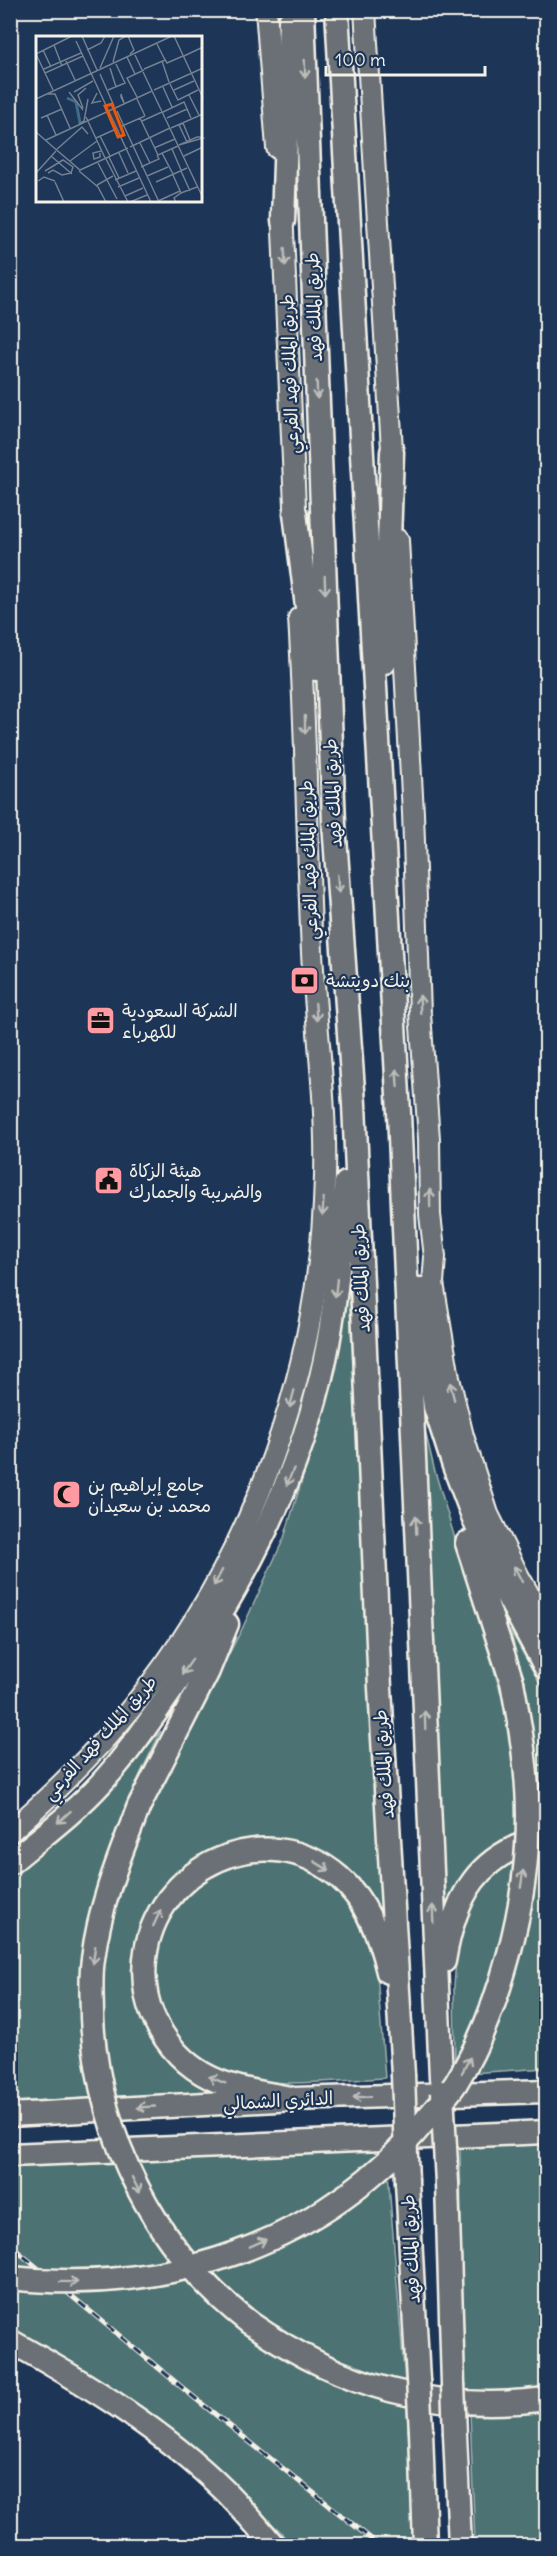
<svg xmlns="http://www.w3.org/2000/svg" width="557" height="2556" font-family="Delius,'Playpen Sans Arabic',sans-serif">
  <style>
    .green { fill: #4e7273; stroke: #a1b2ae; stroke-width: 1.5 }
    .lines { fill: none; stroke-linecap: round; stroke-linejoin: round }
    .primary-casing { stroke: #f4f1e8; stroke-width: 24 }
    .motorway-casing { stroke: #f4f1e8; stroke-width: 27 }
    .primary { stroke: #6a7074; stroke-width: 20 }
    .motorway { stroke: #6a7074; stroke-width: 22 }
    .rail-casing { stroke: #f4f1e8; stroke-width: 5 }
    .rail { stroke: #1d3557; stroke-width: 3; stroke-dasharray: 9; stroke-linecap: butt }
    .motorway-bridge-casing { stroke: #f4f1e8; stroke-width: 27; stroke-linecap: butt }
    .motorway-bridge { stroke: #6a7074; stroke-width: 22 }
    .oneway { stroke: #bdbdba }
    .labels { text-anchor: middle; stroke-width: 4.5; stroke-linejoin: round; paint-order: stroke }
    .street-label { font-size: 18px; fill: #f4f1e8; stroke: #1d3557 }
    .poi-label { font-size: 18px; fill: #f4f1e8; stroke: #1d3557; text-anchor: start }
    .inset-river { fill: none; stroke: #406c86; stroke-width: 3 }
    .inset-road { fill: none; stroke: #738091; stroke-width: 1.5 }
    .view { fill: #e8590c; fill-opacity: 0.15; stroke: #e8590c; stroke-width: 3 }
    .inset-edge { fill: none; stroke: #f4f1e8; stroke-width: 3 }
  </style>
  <rect width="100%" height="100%" fill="#1d3557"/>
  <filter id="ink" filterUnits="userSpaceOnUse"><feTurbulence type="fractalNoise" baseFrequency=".0167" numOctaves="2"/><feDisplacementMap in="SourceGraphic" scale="12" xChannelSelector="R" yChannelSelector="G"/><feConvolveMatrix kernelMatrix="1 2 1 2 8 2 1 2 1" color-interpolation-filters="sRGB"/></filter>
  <g filter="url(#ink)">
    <path class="green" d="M348,1274L383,1883L382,1914L355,1877L290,1841L245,1839L211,1849L188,1864L158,1891L140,1928L131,1971L141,2016L167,2056L210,2089L205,2092L11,2102V1876L98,1800L161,1731L125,1806L145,1816L242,1629L284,1538L337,1367Z
      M414,1384L434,1468L504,1704L529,1702L510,1630L546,1694V1829L501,1840L467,1869L441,1913Z
      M546,1847V2068L455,2074L454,1986L458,1934L473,1896L502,1865Z
      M280,1860L319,1875L345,1900L366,1930L376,1960L385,2078C339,2080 274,2089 230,2076C222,2074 214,2067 206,2063C192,2054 174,2042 167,2026C141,1973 155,1906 209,1875C231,1863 256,1862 280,1860Z
      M546,2141V2387L463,2393L460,2145Z
      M386,2147L405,2383C318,2361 233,2309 180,2236C163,2213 150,2186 139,2160Z
      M114,2161L121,2180L156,2240L247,2331L349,2386L407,2407L414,2545H290L280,2531L163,2426L11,2334L10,2168Z
      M546,2409V2545H475L470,2413Z"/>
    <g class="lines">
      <defs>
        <path id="primary" d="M266,10L277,148
          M365,10L393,466
          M282,208L296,529
          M398,540L413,813L420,1013L429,1139L430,1215L435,1257L433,1283L449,1378L463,1436L478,1483L488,1514L519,1577L546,1625
          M10,1832C54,1793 97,1751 134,1705C254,1558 321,1366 325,1176C327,1102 316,1028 312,953C307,842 306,730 299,618"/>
        <path id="motorway" d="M303,10L334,823L354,1104L380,1688L403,2075
          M337,10L399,1113L441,2078
          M283,221L290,21
          M295,513L315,669
          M385,662L392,452
          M420,1289L435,1407L454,1466L493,1569L546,1668
          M467,1543L512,1682
          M134,1819L139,1806L208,1671L227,1624
          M10,1863C41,1837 75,1812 102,1782C128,1754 149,1722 171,1691C240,1590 300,1480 325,1359C337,1302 340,1242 346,1183
          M444,1961C455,1895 478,1853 546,1837
          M294,2099C267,2093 236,2090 211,2078C184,2065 165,2043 153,2016C145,1998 143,1979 145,1959C154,1867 266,1814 339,1877C367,1901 380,1937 388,1972
          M10,2115L294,2099L546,2091
          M10,2155L546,2132
          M407,2182L418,2380
          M447,2183L453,2384
          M250,2323C341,2386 436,2414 546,2399
          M10,2341C86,2383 163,2430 225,2491C242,2508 258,2527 274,2546
          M421,2431L425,2546
          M455,2434L460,2546"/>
      </defs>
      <use href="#primary" class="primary-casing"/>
      <use href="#motorway" class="motorway-casing"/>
      <use href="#primary" class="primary"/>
      <use href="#motorway" class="motorway"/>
      <defs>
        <path id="rail" d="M10,2245L196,2399L380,2546"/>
      </defs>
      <use href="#rail" class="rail-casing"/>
      <use href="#rail" class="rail"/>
      <defs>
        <path id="motorway-bridge" d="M134,1819C116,1865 99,1910 93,1959C90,1978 92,1998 92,2018C98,2137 155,2250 250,2323
          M403,2075L407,2182
          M442,2092L447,2183
          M10,2278C166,2295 322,2245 424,2122C434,2109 447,2097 456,2083C501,2009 528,1902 528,1816C528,1771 520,1725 512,1682
          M418,2380L421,2431
          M453,2384L455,2434"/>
      </defs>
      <use href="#motorway-bridge" class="motorway-bridge-casing"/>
      <use href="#motorway-bridge" class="motorway-bridge"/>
    </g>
    <defs><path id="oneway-shaft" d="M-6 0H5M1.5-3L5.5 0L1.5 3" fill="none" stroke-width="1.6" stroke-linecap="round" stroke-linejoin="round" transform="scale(1.5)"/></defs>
    <g class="oneway">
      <use href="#oneway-shaft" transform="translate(305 69) rotate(88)"/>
      <use href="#oneway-shaft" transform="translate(285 257) rotate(88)"/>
      <use href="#oneway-shaft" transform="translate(317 390) rotate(88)"/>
      <use href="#oneway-shaft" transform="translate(325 585) rotate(88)"/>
      <use href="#oneway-shaft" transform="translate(305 725) rotate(89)"/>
      <use href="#oneway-shaft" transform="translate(338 884) rotate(86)"/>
      <use href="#oneway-shaft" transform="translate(420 1004) rotate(-92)"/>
      <use href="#oneway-shaft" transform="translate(316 1012) rotate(85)"/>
      <use href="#oneway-shaft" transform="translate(397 1078) rotate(-94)"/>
      <use href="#oneway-shaft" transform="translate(430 1198) rotate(-91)"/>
      <use href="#oneway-shaft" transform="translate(323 1207) rotate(94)"/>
      <use href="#oneway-shaft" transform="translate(336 1288) rotate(96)"/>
      <use href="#oneway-shaft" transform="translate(452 1391) rotate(-104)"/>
      <use href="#oneway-shaft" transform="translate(292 1399) rotate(105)"/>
      <use href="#oneway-shaft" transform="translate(290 1477) rotate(113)"/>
      <use href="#oneway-shaft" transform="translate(416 1525) rotate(-92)"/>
      <use href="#oneway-shaft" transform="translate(518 1574) rotate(-117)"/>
      <use href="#oneway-shaft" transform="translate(218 1578) rotate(118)"/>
      <use href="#oneway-shaft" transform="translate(187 1667) rotate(125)"/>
      <use href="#oneway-shaft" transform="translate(425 1720) rotate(-92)"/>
      <use href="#oneway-shaft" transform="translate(64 1817) rotate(138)"/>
      <use href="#oneway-shaft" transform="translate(322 1866) rotate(31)"/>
      <use href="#oneway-shaft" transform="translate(522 1879) rotate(-82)"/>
      <use href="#oneway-shaft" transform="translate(433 1914) rotate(-92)"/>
      <use href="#oneway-shaft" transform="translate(157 1918) rotate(-65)"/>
      <use href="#oneway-shaft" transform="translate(94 1955) rotate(98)"/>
      <use href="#oneway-shaft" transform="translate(466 2065) rotate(-62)"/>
      <use href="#oneway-shaft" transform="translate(217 2080) rotate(-158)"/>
      <use href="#oneway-shaft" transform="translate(362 2097) rotate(178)"/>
      <use href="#oneway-shaft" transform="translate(146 2107) rotate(177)"/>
      <use href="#oneway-shaft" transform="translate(136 2185) rotate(63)"/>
      <use href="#oneway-shaft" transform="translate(258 2243) rotate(-24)"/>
      <use href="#oneway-shaft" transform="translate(69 2282) rotate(1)"/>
    </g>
  </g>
  <defs>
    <symbol id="bank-square" viewBox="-11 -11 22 22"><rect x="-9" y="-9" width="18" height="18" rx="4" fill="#ff9aa2" stroke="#1d3557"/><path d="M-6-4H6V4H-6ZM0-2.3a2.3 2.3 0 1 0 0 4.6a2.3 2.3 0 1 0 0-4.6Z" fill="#111"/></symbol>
    <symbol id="office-square" viewBox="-11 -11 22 22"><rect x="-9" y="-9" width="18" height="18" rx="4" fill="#ff9aa2" stroke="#1d3557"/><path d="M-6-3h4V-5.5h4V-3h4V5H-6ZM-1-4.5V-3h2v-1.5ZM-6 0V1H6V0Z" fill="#111"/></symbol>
    <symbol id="civic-square" viewBox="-11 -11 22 22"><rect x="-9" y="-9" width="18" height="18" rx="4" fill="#ff9aa2" stroke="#1d3557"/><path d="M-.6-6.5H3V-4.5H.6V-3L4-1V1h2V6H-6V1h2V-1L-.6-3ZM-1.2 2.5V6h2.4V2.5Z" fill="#111"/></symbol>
    <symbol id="mosque-square" viewBox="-11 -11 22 22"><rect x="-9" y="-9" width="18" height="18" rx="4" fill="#ff9aa2" stroke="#1d3557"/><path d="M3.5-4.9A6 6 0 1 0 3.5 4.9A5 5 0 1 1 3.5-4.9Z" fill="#111"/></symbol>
  </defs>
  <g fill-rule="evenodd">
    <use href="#bank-square" x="288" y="964" width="33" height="33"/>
    <use href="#office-square" x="84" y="1004" width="33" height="33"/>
    <use href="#civic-square" x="92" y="1164" width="33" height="33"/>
    <use href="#mosque-square" x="50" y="1478" width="33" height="33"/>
  </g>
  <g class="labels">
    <g class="street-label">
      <text transform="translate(314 307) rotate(-92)" y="6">طريق الملك فهد</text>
      <text transform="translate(290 374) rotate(-92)" y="6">طريق الملك فهد الفرعي</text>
      <text transform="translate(333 793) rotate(-93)" y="6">طريق الملك فهد</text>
      <text transform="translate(309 860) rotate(-92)" y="6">طريق الملك فهد الفرعي</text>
      <text transform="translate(361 1278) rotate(-93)" y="6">طريق الملك فهد</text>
      <text transform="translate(100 1738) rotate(-48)" y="6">طريق الملك فهد الفرعي</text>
      <text transform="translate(384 1764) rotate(-94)" y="6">طريق الملك فهد</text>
      <text transform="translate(278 2101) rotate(-3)" y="6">الدائري الشمالي</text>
      <text transform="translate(411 2249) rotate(-93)" y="6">طريق الملك فهد</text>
    </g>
    <g class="poi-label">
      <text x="326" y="987">بنك دويتشة</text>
      <text x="122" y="1017">الشركة السعودية<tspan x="122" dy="21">للكهرباء</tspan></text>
      <text x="129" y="1177">هيئة الزكاة<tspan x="129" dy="21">والضريبة والجمارك</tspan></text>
      <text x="88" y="1491">جامع إبراهيم بن<tspan x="88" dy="21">محمد بن سعيدان</tspan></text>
    </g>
  </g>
  <g transform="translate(36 36)">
    <rect width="166" height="166" fill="#1d3557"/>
    <path class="inset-river" d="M31,62L40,66L44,87"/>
    <path class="inset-road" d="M46,0L61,34M92,0L98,14L94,18M138,0L167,62M40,5L115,166M18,9L26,30M7,14L15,31M51,14L65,7L69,0M0,18L17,54M0,18L36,0M99,19L167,162M148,20L167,11M91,21L99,38M128,22L131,27L147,20M30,25L39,44M126,25L133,46M77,26L83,4L90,0M64,32L78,0M74,32L80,51M8,33L45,17M108,33L129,24L121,8M9,37L47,20M64,38L78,70M134,48L142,64L162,54M127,51L136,71M72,54L89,47L80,28M118,54L167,32M138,54L158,45M33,56L47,74M38,56L57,45M61,57L56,67L65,65M12,58H19L34,92M153,59L163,79M101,61L91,42L108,34M0,63L136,0M101,63L109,80M88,67L85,61V58L88,67M47,72L42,59L50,52M81,75L123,166M127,76L148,66L155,82M11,79L20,99M50,81L69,122M5,82L26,73M104,82L113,101M131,82L151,73M106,85L126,76M43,88L48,85L52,63M143,89L151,106M144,89L147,87L154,104M86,90L109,80M135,92L167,78M0,96L24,117M64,100L74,120M161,101H163L167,102L143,109ZM60,102L80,93M114,102L122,119L142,110L126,117L137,138M10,104L116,55M104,107L114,127M94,111L134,92M118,112L139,103M136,113L145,134M20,114L46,91L52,98M23,116L44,134L92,112M64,117V121L58,123L57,117L65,115M83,117L92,137M15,120L36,138M148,120L167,111M73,121L83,142M70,123L92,166M34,125L61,105M62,127L81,163M105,131L123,123L121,119M9,135L27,124L37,131L35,137M43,135L62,151L70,166M145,135L154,155M0,137L20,115M12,137L17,134L26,139L35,137M137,139L145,157M111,140L132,131M79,144L100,135M2,145L8,141L19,145M19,146L28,166M120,146L151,132M61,149L77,140M82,151L103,142M89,160L107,152M122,165L144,155M94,166L111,159M140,166L138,162L145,157L161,151"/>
    <path class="view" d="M76,68L88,99L82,101L69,70Z"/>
    <rect width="166" height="166" class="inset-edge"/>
  </g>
  <rect width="557" height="2556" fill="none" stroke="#1d3557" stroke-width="36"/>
  <rect x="18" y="18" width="521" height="2520" fill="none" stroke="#f4f1e8" stroke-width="2" filter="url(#ink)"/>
  <path d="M326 66v9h159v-9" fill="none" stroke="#f4f1e8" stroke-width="3"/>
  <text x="335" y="66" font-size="18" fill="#f4f1e8" stroke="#1d3557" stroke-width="4.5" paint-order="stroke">100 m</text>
</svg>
